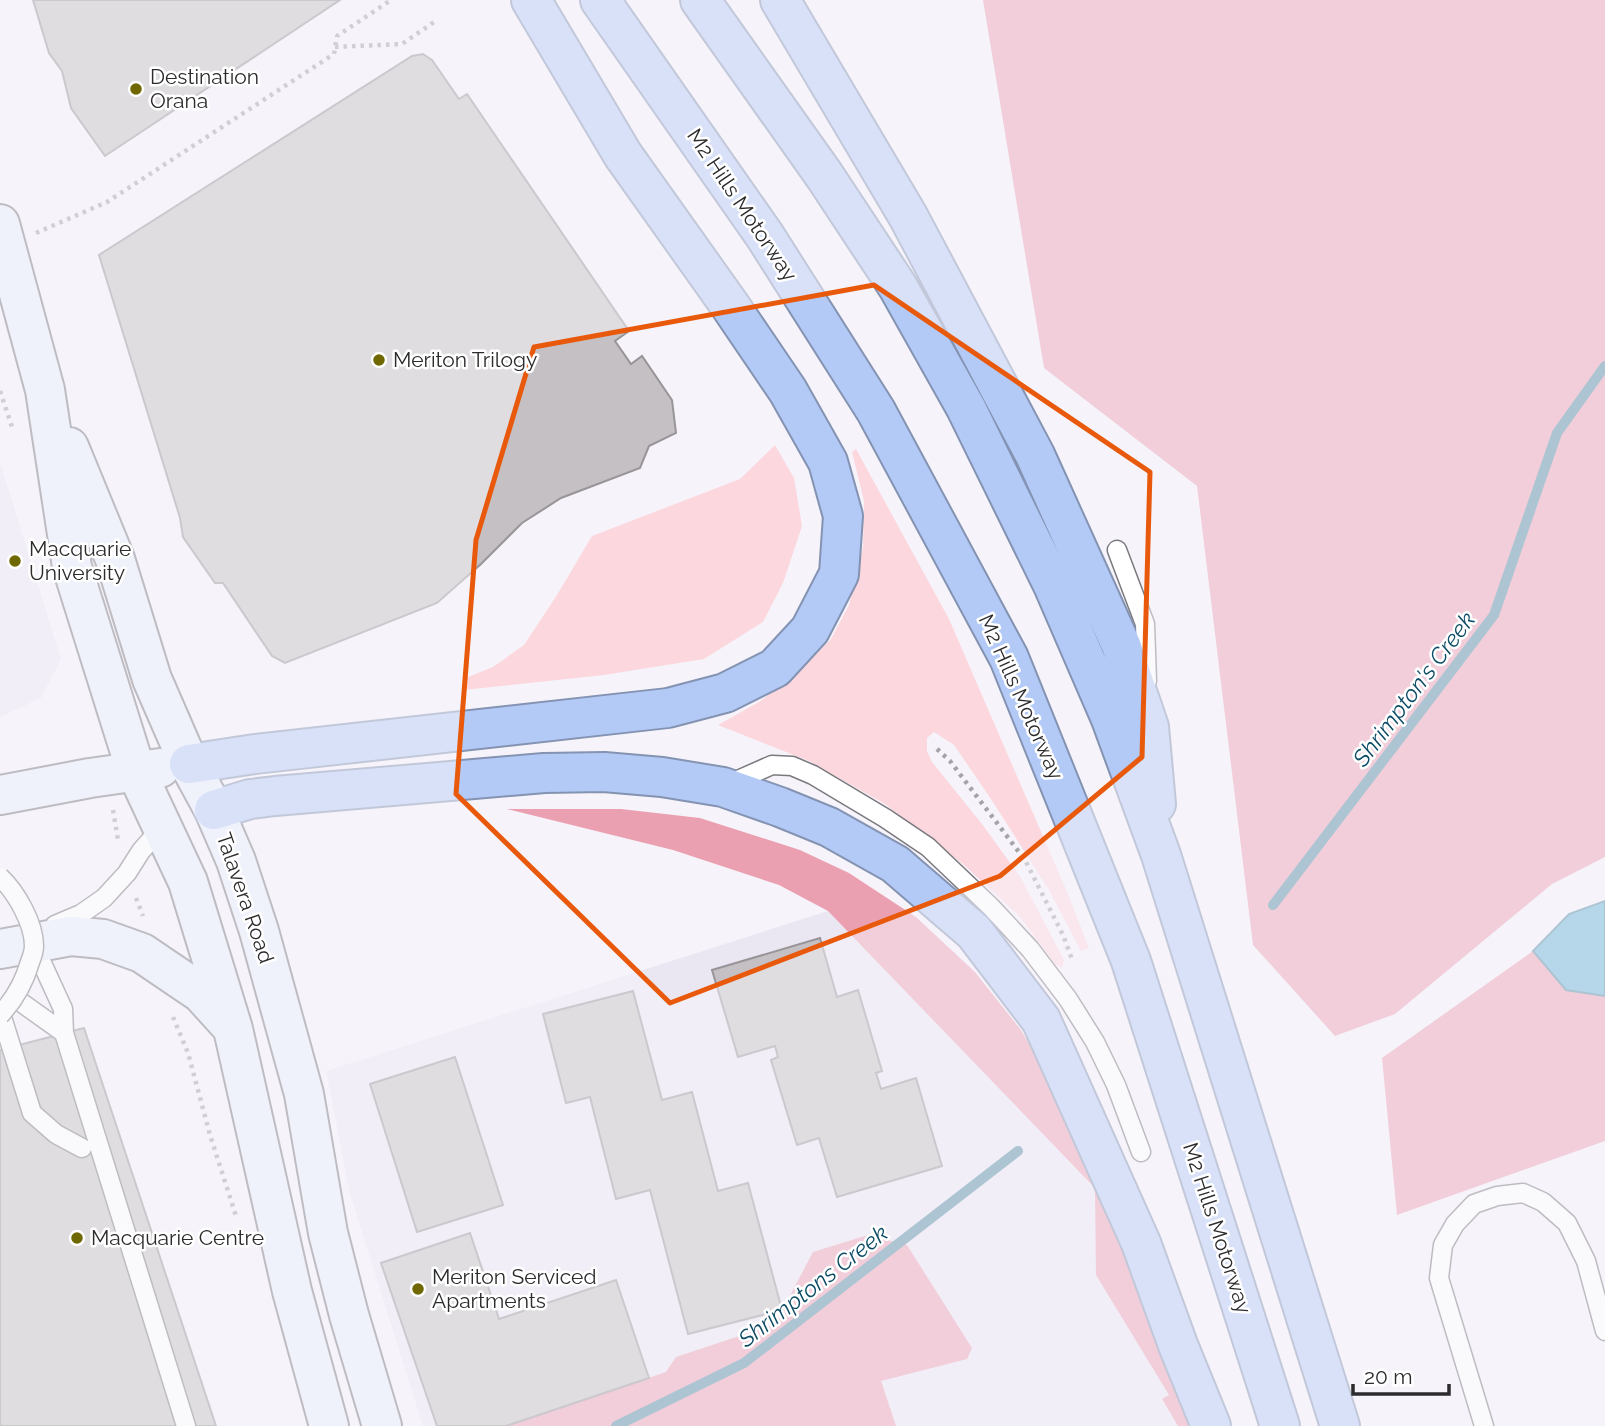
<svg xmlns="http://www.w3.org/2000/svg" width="1605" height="1426" font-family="Raleway,sans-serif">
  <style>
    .built { fill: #eae7f3 }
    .green { fill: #fcd7de }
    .forest { fill: #eba0b1 }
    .water { fill: #68b4d7; stroke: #568ba4; stroke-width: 2 }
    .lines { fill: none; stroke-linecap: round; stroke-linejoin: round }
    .stream { stroke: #568ba4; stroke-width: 10 }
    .building { fill: #c5c0c4; stroke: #989498; stroke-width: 2 }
    .service-casing { stroke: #7a797e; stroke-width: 21 }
    .secondary-casing { stroke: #7a797e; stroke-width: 42 }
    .motorway-casing { stroke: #8493b1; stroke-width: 42 }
    .path { stroke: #a4a3a7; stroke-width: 4.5; stroke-dasharray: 3.5 5; stroke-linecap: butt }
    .service { stroke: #fff; stroke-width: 18 }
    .secondary { stroke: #e8effd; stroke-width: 38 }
    .motorway { stroke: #b3caf7; stroke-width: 38 }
    .service-bridge-casing { stroke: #7a797e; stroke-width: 21; stroke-linecap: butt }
    .service-bridge { stroke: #fff; stroke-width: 18 }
    .marked { fill: none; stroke: #e8590c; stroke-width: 5; stroke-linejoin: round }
    .poi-dot { fill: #6f6800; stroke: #fff; stroke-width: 2.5 }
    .labels { text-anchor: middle; stroke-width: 5; stroke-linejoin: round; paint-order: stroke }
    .poi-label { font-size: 21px; fill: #2c2c2e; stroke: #fff; text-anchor: start }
    .street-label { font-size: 21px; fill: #2c2c2e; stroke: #fff }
    .water-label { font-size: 23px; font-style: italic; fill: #0c4c65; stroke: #fff }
  </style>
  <rect width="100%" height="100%" fill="#f6f4fa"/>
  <path class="built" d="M0,462L61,659L41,698L0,717Z
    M828,911L1096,1188V1275L1169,1395L1162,1400L1178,1426H423L350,1194L326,1071Z"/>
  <path class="green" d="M775,445L794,478L802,526L783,583L763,622L704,659L604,675L464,690L463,679L493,667L524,645L557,595L592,536L740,479Z
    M856,449L949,619L1068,894L1089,948L1081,951L1049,890L991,799L954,745L934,732L927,738V751L932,762L982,824L1021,878L1064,960L1062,968L1055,964L1019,916L964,865L885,804L809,761L718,725L759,702L796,675L831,639L849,605L863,548L864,501L852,452Z"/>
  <path class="forest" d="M983,0H1605V857L1552,884L1395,1014L1335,1036L1253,945L1197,486L1044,368Z
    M507,809H621L700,818L800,850L849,873L916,917L975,972L1021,1030L1057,1093L1104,1186L1195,1426H1178L1162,1399L1169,1395L1096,1275L1095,1188L828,911L779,885L673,850Z
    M1533,951L1566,990L1605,996V1141L1397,1215L1382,1058Z
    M868,1235L907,1245L972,1348L967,1359L881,1381L896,1426H506L666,1372L676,1357L775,1324L813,1252Z"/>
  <path class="water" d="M1605,901V996L1566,990L1533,951L1569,914Z"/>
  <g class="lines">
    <path class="stream" d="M1273,905L1494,615L1557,433L1605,366
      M616,1426L744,1363L1018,1151"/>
  </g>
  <path class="building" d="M33,0H340L105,156L71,108L62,71L49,53Z
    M423,54L432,60L459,99L467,94L629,331L615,341L631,364L642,356L672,400L676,433L649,446L640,468L561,498L522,523L481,564L437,603L285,663L272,656L223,583H215L183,537L180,518L99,255L412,56Z
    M820,938L837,997L858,990L882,1071L876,1073L881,1089L916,1078L942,1166L837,1197L819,1138L797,1145L771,1060L778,1057L775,1046L738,1057L712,970Z
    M633,991L662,1100L692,1092L718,1191L748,1183L782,1310L688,1334L650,1190L616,1199L590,1097L566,1103L543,1014Z
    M84,1028L216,1426H0V1050Z
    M455,1057L503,1205L417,1232L370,1084Z
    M470,1233L499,1319L616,1280L649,1378L506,1426H437L381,1263Z"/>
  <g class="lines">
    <defs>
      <path id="service" d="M1117,550L1145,624L1147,681
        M729,784L772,765L792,766L813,775L885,818L928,847L991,907L1030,949L1068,999L1095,1042L1116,1085L1141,1152
        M55,925L81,914L104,898L127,873L141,851L163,826
        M35,948L63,1009L64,1033L186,1426
        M15,998L64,1033
        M1,1014L32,1113L56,1134L82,1148
        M1484,1426L1439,1278L1443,1245L1455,1224L1474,1204L1497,1196L1523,1193L1543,1202L1567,1223L1586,1261L1605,1331"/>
      <path id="secondary" d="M0,224L45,390L72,567L136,771L188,882L233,1029L292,1291L329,1426
        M69,447L115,559L152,679L189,764L214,810L236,861L259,931L304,1094L328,1233L349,1315L382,1426
        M0,795L90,778L160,768
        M0,949L71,936L103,939L142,953L201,993L230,1025"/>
      <path id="motorway" d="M600,0L765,236L876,411L1009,658L1131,961L1280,1426
        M700,0L824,175L898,287L966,408L1053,585L1111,719L1161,855L1340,1426
        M780,0L908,216L1035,455L1121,645L1149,727L1156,804
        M189,764L255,754L668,708L725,693L775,668L810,630L839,574L843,516L828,462L788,391L731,307L623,155L531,0
        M214,810L250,799L275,796L544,773L604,772L662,777L723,787L780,807L829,827L895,864L974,932L1041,1020L1141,1243L1178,1345L1211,1426"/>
    </defs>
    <use href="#service" class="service-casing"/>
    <use href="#secondary" class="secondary-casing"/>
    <use href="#motorway" class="motorway-casing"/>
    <path class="path" d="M335,47L402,44L437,20
      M36,233L107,202L334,54L337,36L391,0
      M0,391L13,430
      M937,749L950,761L1025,860L1063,935L1073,962
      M113,810L118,840
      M136,898L143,916
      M173,1017L188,1053L210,1135L236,1216"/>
    <use href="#service" class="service"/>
    <use href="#secondary" class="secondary"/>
    <use href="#motorway" class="motorway"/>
    <defs>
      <path id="service-bridge" d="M0,877C16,892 34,923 34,946C34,951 32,957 30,962C24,983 15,999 0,1015"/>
    </defs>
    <use href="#service-bridge" class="service-bridge-casing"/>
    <use href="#service-bridge" class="service-bridge"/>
  </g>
  <path d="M0 0H1605V1426H0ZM874,285L1150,472L1142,757L1000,876L670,1003L456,794L476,540L534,347Z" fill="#f6f4fa" fill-opacity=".55" fill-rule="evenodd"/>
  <path class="marked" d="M874,285L1150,472L1142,757L1000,876L670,1003L456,794L476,540L534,347Z"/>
  <g class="poi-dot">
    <circle cx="136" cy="89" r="7"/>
    <circle cx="379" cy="360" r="7"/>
    <circle cx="15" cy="561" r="7"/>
    <circle cx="77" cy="1238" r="7"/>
    <circle cx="418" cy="1289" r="7"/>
  </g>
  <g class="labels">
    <g class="poi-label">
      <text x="150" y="84">Destination<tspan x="150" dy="24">Orana</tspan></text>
      <text x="393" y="367">Meriton Trilogy</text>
      <text x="29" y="556">Macquarie<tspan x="29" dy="24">University</tspan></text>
      <text x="91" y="1245">Macquarie Centre</text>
      <text x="432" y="1284">Meriton Serviced<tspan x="432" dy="24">Apartments</tspan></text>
    </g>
    <g class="street-label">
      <text transform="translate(742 205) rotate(56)" y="7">M2 Hills Motorway</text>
      <text transform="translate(1021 697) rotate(66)" y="7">M2 Hills Motorway</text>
      <text transform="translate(245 898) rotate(71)" y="7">Talavera Road</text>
      <text transform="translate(1217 1228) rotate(72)" y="7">M2 Hills Motorway</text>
    </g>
    <g class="water-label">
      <text transform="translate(1414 689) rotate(-53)" y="8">Shrimpton's Creek</text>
      <text transform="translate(813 1286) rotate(-38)" y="8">Shrimptons Creek</text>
    </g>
  </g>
  <path d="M1353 1384v10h96v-10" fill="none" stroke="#2c2c2e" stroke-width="3.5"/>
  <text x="1364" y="1384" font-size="21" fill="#2c2c2e" stroke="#ffffff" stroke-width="5" paint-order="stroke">20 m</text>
</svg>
